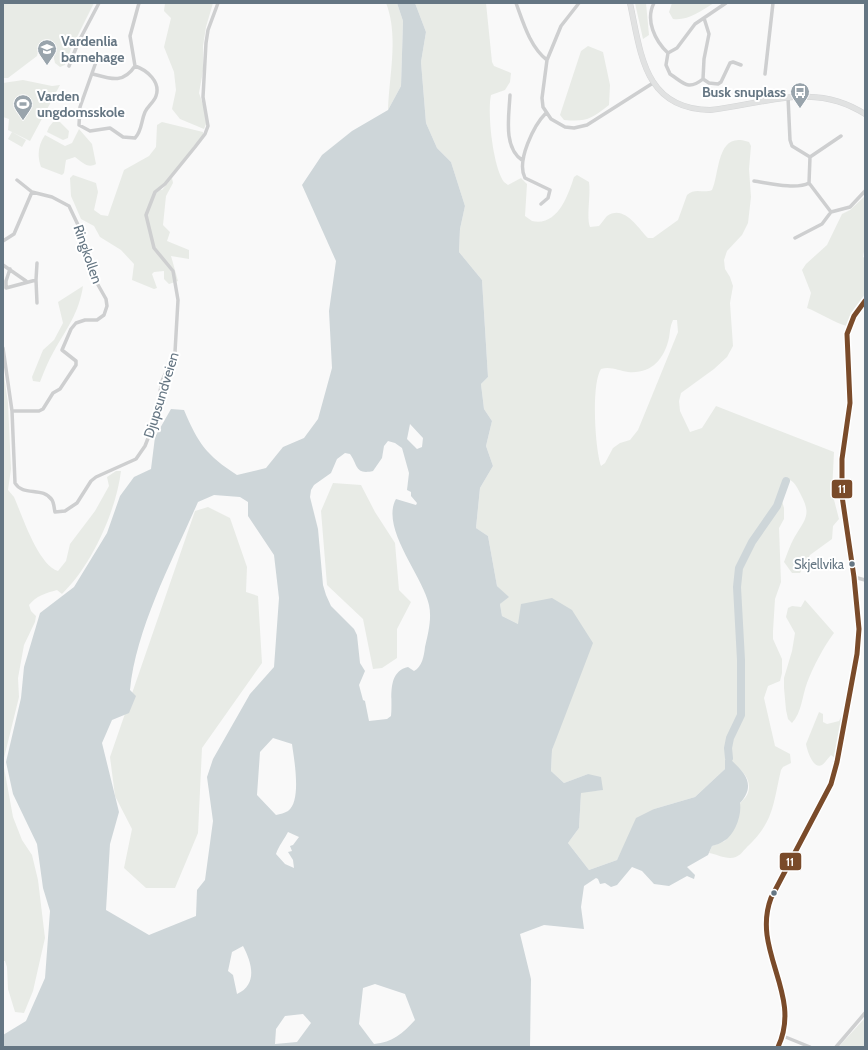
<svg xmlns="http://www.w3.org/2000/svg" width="868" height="1050" font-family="Cabin,sans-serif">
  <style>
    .green { fill: #e8ebe6; fill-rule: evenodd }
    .water { fill: #ced6d9; fill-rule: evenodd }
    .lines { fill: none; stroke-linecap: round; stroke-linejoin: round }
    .river { stroke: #ced6d9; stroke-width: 8 }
    .secondary-casing { stroke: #d5d6d7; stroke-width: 6 }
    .street { stroke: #cecfd0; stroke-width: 3.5 }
    .secondary { stroke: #e1e2e2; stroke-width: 5 }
    .bus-1-casing { stroke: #fff; stroke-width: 8 }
    .bus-1 { stroke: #7a4b2a; stroke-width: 5 }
    .bus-dot { fill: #657683; stroke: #fff; stroke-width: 1.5 }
    .labels { text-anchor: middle; stroke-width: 4; stroke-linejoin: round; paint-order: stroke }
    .bus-label { font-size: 13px; fill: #657683; stroke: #fff; text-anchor: end }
    .poi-label { font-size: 14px; font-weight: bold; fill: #657683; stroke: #fff; text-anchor: start }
    .street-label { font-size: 14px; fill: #657683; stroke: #fff }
    .line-badge { stroke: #fff; stroke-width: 1.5 }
    .badge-label { font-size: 11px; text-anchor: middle; font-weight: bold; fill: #fff }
  </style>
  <rect width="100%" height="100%" fill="#f9f9f9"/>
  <path class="green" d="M3,3H94L71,49L65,65L60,67L55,63L52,50L44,47L39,48L37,56L8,78H3Z
    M165,3H213L206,27L203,46V71L199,93L208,119L204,129L180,119L172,109L176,90L174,72L164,47L171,18L164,11Z
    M386,3H397L403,21L401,86L388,110C389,75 399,36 386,3Z
    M415,3H486L492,62L494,66L511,73L510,82L505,90L491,95C487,113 493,167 504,182L508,185L521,178L527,184L525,216L532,221C557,227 568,196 574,177L577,175L589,182C591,195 586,217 590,227L599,226C602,223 604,219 607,216C624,204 638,228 648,238H653L678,220L687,195C696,187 703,194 712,190C720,173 716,130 749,142L751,146L749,169L751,197L748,223L742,235L727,251L724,260L725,269L730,277L733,286L730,303L733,346L727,357L714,369L681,393L679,401L680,411L690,432L702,428L716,406L834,452L832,492L839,519L833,526L832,539L810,555L800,573H792L784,562C788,552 791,542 797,533C808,516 810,512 800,493C797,487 794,481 788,479L778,500L782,501L784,508V519L779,528L781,582L775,599L773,631V639L782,659V673L780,681L768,686L764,698L775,746L790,754L791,763L783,767L781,770C773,804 774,822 747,847C742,852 739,858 730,858C723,858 716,854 709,853L712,846L725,841C730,829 734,817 739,805C741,801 745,799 747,795C755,779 738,765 725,760V769L695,797L654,809L626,842L617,860L589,870L568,843L579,828L581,792L602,790L588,774L564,783L551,771L552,750L558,731L518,624L502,616L500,604L508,597L497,586L488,536L476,528L480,488L493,466L486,446L492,421L484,409L481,384L488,377L482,280L459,252L460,229L465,206L451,162L437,148L426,123L421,62L426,32ZM673,320H677L678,332L638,430L630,440L620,443L613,448L605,463L601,466C595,449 591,384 601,369C611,366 619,371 628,372C651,374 664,360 669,338C670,332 670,326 673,320Z
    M635,3H646L649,35L643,39Z
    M672,3H714C701,11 688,21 673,19L669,12Z
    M588,46L603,52L610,85L609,105C591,119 587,122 564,120L560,115L581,51Z
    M23,80L52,86L60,85L30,141L8,130L9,119L3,117V83Z
    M53,122H60L69,131L68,138L63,140L47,132L49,127Z
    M162,122L203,132V135L160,189L162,190L172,178L173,183L166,196L163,225L170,232L167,241L189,250V259L171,256L178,281L169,284L164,279V271L154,272L152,274L157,288L154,289L132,280L134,264L121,250L100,237L94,226L81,219L71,196L70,178L73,175L96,183L98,192L94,210L101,215L108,216L124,170L149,156L156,147L157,125Z
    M79,129L92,144L96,164C88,169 82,162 75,157L66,160L64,173L62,175L41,167C37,156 38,145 45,135L65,146L72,143Z
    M12,132L26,140L22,147L8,139Z
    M865,196V246L863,257L865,258V294L851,313L847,326C837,324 818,312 807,308L811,293L802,270L806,264L827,245L842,214L850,210Z
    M83,286C79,313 67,328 54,351C48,361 44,372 40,382L33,381L32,377L43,350L54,340L63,323L58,302Z
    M3,369L8,403L11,469L8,490L14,497C22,515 38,565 58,571L66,561L70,544L95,511L109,486L107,477L116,471H121C116,512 91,566 62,594L57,590C46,593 36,596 29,605L31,611L36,616L35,622L24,645L18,678L19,697L3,762L13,817L22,840L32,855L38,880L45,938L33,991L24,1013L15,1012L8,989L7,967L5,961H3Z
    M333,483L361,485L375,512L395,543L399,590L411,602L397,629V658L382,668L373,669L363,619L327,585L321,511Z
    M208,507L230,518L247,567L246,592L258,596L262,663L202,748L198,833L175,888H146L124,868L132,829L115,796L110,757L195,511Z
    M805,600L834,633C824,646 813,667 807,683C802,696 802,712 792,723L788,719L786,710L784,688V678L792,651L795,633L786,617L788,608L792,606L801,607Z
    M819,712L823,714V722L827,724L839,721L842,715L835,758L831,755C828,758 825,763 822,765C813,770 807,750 806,744Z
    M865,1018V1047H839L842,1043Z"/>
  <path class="water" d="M397,3H415L426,32L421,62L426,123L437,148L451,162L465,206L460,229L459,252L482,280L488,377L481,384L484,409L492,421L486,446L493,466L480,488L476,528L488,536L497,586L509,597L500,604L502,616L518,624L521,604L552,598L572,610L593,643L552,750L551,771L564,783L588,774L601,777L603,790L581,793L579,828L568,843L589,870L617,860L636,818L654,809L695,797L725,769V760L729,758C744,772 757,784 740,803C742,815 735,834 724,841C721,843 716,845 712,846L708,855L687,867L695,875L694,879L687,876L669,886L654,884L642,871L632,867L617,885L611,887L605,883L600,884L598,879L596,878L584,886L581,907L584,929L544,925L520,934L531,979L530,1047H3V1035L26,1021L45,978L50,911L43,888L37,844L13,794L6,762L21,698L24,667L40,613L74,587L107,533L120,496L134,477L151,469L155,437L171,409L184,410C198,443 206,455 237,475L266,468L283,447L304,438L318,419L332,368L329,311L336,261L302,185L322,155L352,131L388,110L401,86L403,21ZM410,424L423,438L422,447L417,449L407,439ZM388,441L395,443L402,448L409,473L407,490L411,492V496L417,503L416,505L396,499C380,528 423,576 429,605C432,619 428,634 425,647C424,656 422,667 414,671L408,667C386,672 393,699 391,716L387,719L369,721L365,701L363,700L359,685L365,671L360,663L357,635L354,629L331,606L326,595L323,585L318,529L310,497L311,490L314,485L331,473L337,459L345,453L350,454C358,465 355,475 373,471L382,458L384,446ZM214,495L240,497L248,502V516L274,555L279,598L274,667L250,694L213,759L207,777L213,821L205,880L197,890L196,916L149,935L106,910L110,844L119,812L102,743L112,720L129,713L136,696L130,690C136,628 173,559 198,502ZM273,738L292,744C294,759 302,801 288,811C285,813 280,814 276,815L257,795L260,752ZM288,832L299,837L293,845L290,846L292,851L288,852L293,860L294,868L285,864L276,854C279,845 284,840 288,832ZM243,946C252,963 258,984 237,994L233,975L228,971L232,952ZM375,984L405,994L415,1020C402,1034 393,1042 374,1044L359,1024L363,988ZM303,1014L311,1023L297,1042L275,1044L276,1029L285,1016Z"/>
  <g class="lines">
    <path class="river" d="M729,758L728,748L730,738L741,715V660L737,587L739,568L752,542L777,506L786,481"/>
    <defs>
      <path id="secondary" d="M630,3C641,54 644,109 710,110C765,104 814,81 865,114
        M778,1047C803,994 751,951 771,898L831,784L837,762L850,692L857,654L859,629L854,577L842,496V459L850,403L847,334L854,316L865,301"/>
    </defs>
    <use href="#secondary" class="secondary-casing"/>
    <path class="street" d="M516,3C523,22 530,47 547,60
      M579,3L561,26L547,60L542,98L543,107L551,119L565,127L574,128L587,125L653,83
      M654,3C645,20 655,41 668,53
      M668,53L666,65L670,74C684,83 688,91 703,79L704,59L709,34L704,18
      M668,53L677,48L695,24L726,3
      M69,66L78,43L99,3
      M135,66L130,36L139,3
      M93,74C111,79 123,84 135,66C147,70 161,82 156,96C154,102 148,106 145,112C141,121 142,131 135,138L123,137L110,128L90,131L79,125L80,107L96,62
      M765,74L773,3
      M703,79L709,83L718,84L721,82L730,63L733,62L741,65
      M510,95C509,116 503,147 522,160
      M810,157L841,136
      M754,181C768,183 796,190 809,183L810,157L792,146L790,140L788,97
      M809,183L831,212L850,207L865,191
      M541,204L548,198L550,190L525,178C516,161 534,125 546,113
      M795,238L822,224L831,212
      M3,241L14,234L32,192
      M3,265L26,281
      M10,269L6,281V288L36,280L37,303
      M36,280L37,263
      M3,348L12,411L15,483C23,497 43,486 52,500C54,503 54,508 55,512L65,511L77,503L91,481L96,477L136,459L145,446L154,423L162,381L175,352L178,300L173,271L154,248L146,215L155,192L165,184L195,147L205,134L208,126L203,97L206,43L208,30L218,3
      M12,411H39L43,409L53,393L60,389L76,365V361L62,350L71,329L76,323L85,320H97L104,315L107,306L106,299L93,276L79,227L69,206L52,197L32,192L17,180
      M854,577L865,580
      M783,1036L810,1047
      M836,1047L865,1013"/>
    <use href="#secondary" class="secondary"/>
    <defs>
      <path id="bus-1" d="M778,1047C803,994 751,951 771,898L831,784L837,762L850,692L857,654L859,629L854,577L842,496V459L850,403L847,334L854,316L865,301"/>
    </defs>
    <use href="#bus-1" class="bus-1-casing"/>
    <use href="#bus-1" class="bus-1"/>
  </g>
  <defs>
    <symbol id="school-pin" viewBox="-11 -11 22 30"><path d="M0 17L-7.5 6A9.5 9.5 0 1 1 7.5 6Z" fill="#99a4ac" stroke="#fff"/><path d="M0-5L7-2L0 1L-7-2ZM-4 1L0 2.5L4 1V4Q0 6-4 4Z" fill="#fff"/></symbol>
    <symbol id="bus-pin" viewBox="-11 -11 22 30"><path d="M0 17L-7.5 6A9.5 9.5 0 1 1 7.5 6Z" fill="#99a4ac" stroke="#fff"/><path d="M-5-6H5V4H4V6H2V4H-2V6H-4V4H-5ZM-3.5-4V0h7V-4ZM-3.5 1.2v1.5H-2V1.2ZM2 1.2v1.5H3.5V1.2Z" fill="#fff"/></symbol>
    <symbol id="stadium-pin" viewBox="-11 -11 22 30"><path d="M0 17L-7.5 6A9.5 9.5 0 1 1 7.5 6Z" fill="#99a4ac" stroke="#fff"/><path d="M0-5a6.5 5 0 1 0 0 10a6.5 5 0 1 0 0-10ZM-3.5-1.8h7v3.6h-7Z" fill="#fff"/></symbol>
  </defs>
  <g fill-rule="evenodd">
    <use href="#school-pin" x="36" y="38" width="22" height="30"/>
    <use href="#bus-pin" x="789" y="81" width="22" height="30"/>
    <use href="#stadium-pin" x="12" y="93" width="22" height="30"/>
  </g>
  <g class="bus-dot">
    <circle cx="852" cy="564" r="3.5"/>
    <circle cx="774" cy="893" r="3.5"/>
  </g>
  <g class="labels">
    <g class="bus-label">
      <text x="844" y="569">Skjellvika</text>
    </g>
    <g class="poi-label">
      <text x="61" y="46">Vardenlia<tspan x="61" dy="16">barnehage</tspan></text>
      <text x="786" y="97" text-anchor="end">Busk snuplass</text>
      <text x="37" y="101">Varden<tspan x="37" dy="16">ungdomsskole</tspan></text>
    </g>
    <g class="street-label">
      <text transform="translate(88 254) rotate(71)" y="5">Ringkollen</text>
      <text transform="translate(161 395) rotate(-73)" y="5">Djupsundveien</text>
    </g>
  </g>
  <g class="line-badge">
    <rect x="831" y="479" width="22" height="20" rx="4" fill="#7a4b2a"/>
    <rect x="779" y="852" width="23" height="19" rx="4" fill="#7a4b2a"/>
  </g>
  <g class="badge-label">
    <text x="842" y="493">11</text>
    <text x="790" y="866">11</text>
  </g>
  <rect width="868" height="1050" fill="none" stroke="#657683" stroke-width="8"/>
</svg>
